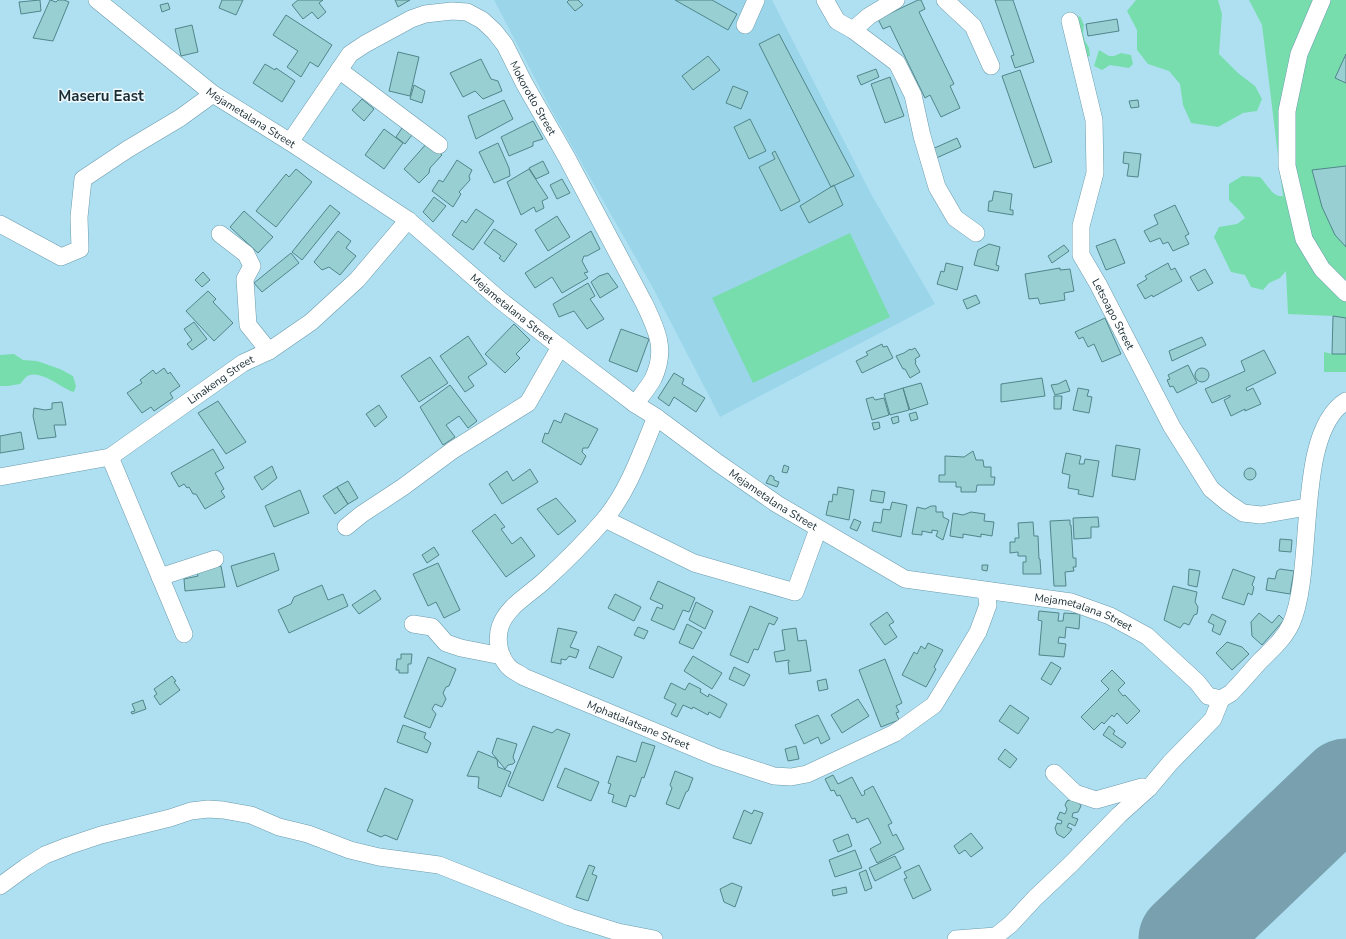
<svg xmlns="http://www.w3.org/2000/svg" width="1346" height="939" font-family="'Nunito Sans',sans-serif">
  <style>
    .built { fill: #9ad5e9 }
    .green { fill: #78ddad }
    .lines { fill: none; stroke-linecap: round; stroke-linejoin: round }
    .runway { stroke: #78a0ae; stroke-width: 95 }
    .building { fill: #97cfd3; stroke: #51868a }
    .minor-casing { stroke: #6b9bac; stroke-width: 18 }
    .minor { stroke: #fff; stroke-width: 17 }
    .labels { text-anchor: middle; stroke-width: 3; stroke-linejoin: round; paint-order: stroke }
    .street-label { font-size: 11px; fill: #182c33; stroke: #f0fafe }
    .district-label { font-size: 15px; font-weight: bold; fill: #182c33; stroke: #f0fafe }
  </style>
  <rect width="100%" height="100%" fill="#aee0f2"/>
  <path class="built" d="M494,0H772L871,194L935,304L720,417L653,288L552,111Z"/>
  <path class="green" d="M1136,0H1218L1222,14L1219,54L1238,73L1255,86L1262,99L1257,111L1243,113L1218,127L1191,123L1183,105L1180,84L1169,71L1148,64L1137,50V30L1127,11Z
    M1249,0H1346V372H1324V352L1332,354L1333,316L1288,314L1286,271L1280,278L1269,283L1263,290L1251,287L1245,275L1231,272L1214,237L1219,227L1237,224L1245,218L1239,210L1229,200V184L1242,176L1260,177C1267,184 1273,198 1283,196L1262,25Z
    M1080,16L1084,25L1083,33L1085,41L1089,48L1090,56L1083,58L1074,21Z
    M1099,50L1109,56H1114L1121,53L1131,55L1133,64L1129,68L1110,65L1102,70L1094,66Z
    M850,233L890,317L753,383L712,298Z
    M14,354L23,360L37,361L60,369L73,376L76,386L74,392C62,389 39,367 26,377C24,379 22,382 20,384L8,386H0V355Z"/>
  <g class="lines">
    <path class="runway" d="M1186,939L1346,786"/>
  </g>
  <path class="building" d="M40,0L41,11L21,14L19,2Z
    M50,0L56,2L58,0H64L69,2L53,41L33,38Z
    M222,0H243L236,15L219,8Z
    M298,0H323L319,3L326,12L318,19L312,12L303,19L292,5Z
    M395,0H410L398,7Z
    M569,0H578L583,5L575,11L567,2Z
    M675,0H712L737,14L728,30Z
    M918,0H921L925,9L919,12L954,84L950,86L960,108L941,117L930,95L925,98L890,26L883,29L878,19Z
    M995,0H1013L1034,62L1015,68L1011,56L1014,55Z
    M168,3L170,9L162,12L160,5Z
    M286,15L332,45L318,67L310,62L301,77L287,67L298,51L273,35Z
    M1117,19L1119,31L1088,36L1086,24Z
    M192,25L198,52L181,56L175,29Z
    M779,34L854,176L831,187L759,44Z
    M398,52L419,57L410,96L389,91Z
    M1346,54V83L1335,78Z
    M708,56L720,70L693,90L682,76Z
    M481,59L491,79L498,81L502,91L483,99L475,91L463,97L450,73Z
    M265,64L275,70L276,68L295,81L282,102L253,83Z
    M876,69L879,77L861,85L857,76Z
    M1020,70L1052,162L1034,168L1002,76Z
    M890,77L904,116L885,123L871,84Z
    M414,85L425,91L422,103L410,99Z
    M733,86L748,92L741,109L726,103Z
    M362,99L374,109L364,121L352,110Z
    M504,100L513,119L476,139L468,116Z
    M1138,100L1139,107L1131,108L1129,101Z
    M750,119L766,151L749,159L734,127Z
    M533,121L543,139L533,142V146L509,156L501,137Z
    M402,128L412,135L405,144L396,137Z
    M384,129L403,143L384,169L365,155Z
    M957,138L961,147L934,159L930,150Z
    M427,143L442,155L430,168L429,173L419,183L404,169Z
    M498,143L509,168L510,176L494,183L479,152Z
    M775,151L800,201L781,211L759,167L775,159L772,153Z
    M1124,152L1141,154L1138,177L1127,176L1129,164L1123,163Z
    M457,160L472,170L469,176L470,180L459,192L461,194L453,207L432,191L439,180L443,182Z
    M543,161L549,173L536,179L529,168Z
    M1346,166V247L1335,235L1322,207L1312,170Z
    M296,169L312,182L276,227L256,211L286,174L289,177Z
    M529,169L548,198L542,201L544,208L536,212L534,207L521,215L507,182Z
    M562,179L570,193L557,199L550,185Z
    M834,185L843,205L809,223L800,206Z
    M994,191L1012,194L1010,210H1013V215L988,211L989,201H992Z
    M434,197L446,206L433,222L423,212Z
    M330,205L340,213L302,260L292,252Z
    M1175,205L1189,234L1185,236L1189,244L1173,251L1168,242L1163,244L1160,238L1150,242L1144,231L1158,224L1154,215Z
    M476,209L494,221L473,250L452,235L462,220L466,223Z
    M244,211L273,237L258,253L230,227Z
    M557,216L570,237L548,251L535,230Z
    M494,229L517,244L504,262L499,258L501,256L484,243Z
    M338,231L351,241L346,248L356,256L340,275L329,267L322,270L314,262Z
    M591,231L600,249L587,256H584L582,261L588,272L584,273L588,278L562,293L552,277L535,288L525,273Z
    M1115,239L1125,263L1106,270L1096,246Z
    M989,244L1000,247L996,265L999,266L998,271L974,265L978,250Z
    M1064,245L1069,251L1052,263L1048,256Z
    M291,253L299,263L262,292L254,283Z
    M946,263L963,267L957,290L937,284L941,271L944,272Z
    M1168,263L1171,270L1175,268L1182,281L1153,297L1152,295L1145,299L1137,285L1147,279L1145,276Z
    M1060,268V270L1070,269L1074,291L1064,293L1065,300L1040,304L1038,298L1029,299L1025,274Z
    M1205,269L1213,283L1198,291L1190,277Z
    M203,272L210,280L202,287L195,280Z
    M608,273L618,287L600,298L591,282L599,276Z
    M588,283L595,296L590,299L604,319L587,329L574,311L559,317L553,304Z
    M208,291L216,299L213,302L233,323L214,341L186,311Z
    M976,295L980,303L967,309L963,300Z
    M1333,316L1346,318V354H1332Z
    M1105,318L1121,354L1102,362L1094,344L1088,347L1083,337L1079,339L1075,332Z
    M194,322L207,339L192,350L187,344L192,340L184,329Z
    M514,324L530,340L516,354L520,358L505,373L485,354Z
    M621,329L649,339L637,372L609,361Z
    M468,336L487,364L468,377L474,386L465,392L440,356Z
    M1202,337L1206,345L1172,361L1169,351Z
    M882,344L883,347L887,346L893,358L862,373L856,361L868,355L866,352Z
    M915,348L920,356L915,359L916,362L915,363L920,372L910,378L905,369H903L896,356L904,353L910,349L911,350Z
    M1264,350L1276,373L1246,388L1247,391L1253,388L1261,404L1245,411V409L1231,416L1224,400L1230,397V395L1212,403L1205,389L1245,371L1241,361Z
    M430,357L448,383L419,402L401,376Z
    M1188,365L1197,383L1177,393L1173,386L1170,387L1167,380L1170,379L1168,375Z
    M164,368L168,374L170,372L180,386L170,393L173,398L154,411L151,407L142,413L127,393L142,383L140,380L153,370L156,374Z
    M1195 375a7 7 0 1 1 14 0a7 7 0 1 1-14 0Z
    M674,373L684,379L682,384L705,398L696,412L674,397L669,406L658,398Z
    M1042,378L1045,396L1001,402V384Z
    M1066,380L1070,391L1055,395L1051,385L1058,384Z
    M921,383L928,404L910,410L903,388Z
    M450,385L477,421L468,428L459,416L446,425L455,437L443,445L420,407Z
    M903,388L909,410L890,415L884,394Z
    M1078,388L1089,390L1087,396L1092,397L1089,413L1073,410Z
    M1054,396H1062L1061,409H1054Z
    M873,397L875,400L884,398L889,415L872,420L866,399Z
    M218,401L246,442L226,454L198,413Z
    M62,402L66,425H54L56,437L38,439L33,416L34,408L45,410L52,409V403Z
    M379,405L387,417L375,427L366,414Z
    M916,412L918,419L911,421L909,414Z
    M565,413L598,429L588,448H583L582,452L586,456L581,465L542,442L545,433L548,434L554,420L561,423Z
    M898,416L899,422L893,424L891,418Z
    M879,422L880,428L874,430L872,423Z
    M21,432L24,449L0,453V436Z
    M1116,445L1140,449L1135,480L1112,476Z
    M213,449L224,468L215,473L224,489L221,491L225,497L205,509L196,494H193L189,487L187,488L184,484L179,487L171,473Z
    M973,451L976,460H983L984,467H991V477H995L994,485H977L976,492H961V487H956V482H939V475H945V456L964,457Z
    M1066,453L1081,456L1079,464H1084L1085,459L1099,461L1093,497L1078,494L1079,490L1068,488L1070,475L1062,473Z
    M784,465L789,467L787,473L782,472Z
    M272,466L277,478L262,490L254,477Z
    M1244 474a6 6 0 1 1 12 0a6 6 0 1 1-12 0Z
    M530,469L538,482L502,504L489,484L507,471L513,481Z
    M770,475L774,477V480L779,482L777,487L766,483Z
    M348,481L358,498L348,504L337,487Z
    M337,487L348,504L335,514L323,496Z
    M838,487L854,490L849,520L826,515L829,501L832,502L833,494L837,495Z
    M300,490L309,513L274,527L265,506Z
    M872,490L885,492L883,503L870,501Z
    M556,498L576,521L558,535L537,509Z
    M892,502L907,505L901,537L872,531L874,522L881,523L883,509L890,510Z
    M931,506H936V512H943V517L949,520L943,540L936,536L938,531L932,530V533L922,531V535L912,534L917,507L925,509Z
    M971,512L985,514L984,521L994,522L992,536L981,534V537L963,534V538L950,536L953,513L963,515Z
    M495,514L505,527L501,529L512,544L521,537L535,556L506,577L472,531Z
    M1098,517L1099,527H1091V538L1074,539L1073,518Z
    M854,519L861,522L857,531L850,528Z
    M1070,520V525H1071L1073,558H1076V567H1073L1074,571L1065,572L1066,586H1054L1050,521Z
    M1033,522L1034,536H1038L1039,559H1040L1041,574H1023V562H1026V556H1018V552L1010,553V542H1015V538H1019L1018,523Z
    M1280,539L1292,540L1291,552L1279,551Z
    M434,547L439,555L427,563L422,555Z
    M274,553L279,570L237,587L231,566Z
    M438,563L460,610L444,618L436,602L428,606L413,574Z
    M982,565H988L987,571L982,570Z
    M221,566L225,587L185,591L184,579L198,576L196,568Z
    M1189,569L1200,571L1197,587L1188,585Z
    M1233,569L1255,577L1252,585L1254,587L1252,595L1248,593L1244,605L1222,598Z
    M1280,569L1294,571L1290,594L1266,590L1268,578L1275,579L1277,571Z
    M658,581L695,598L689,612L683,610L674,630L651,620L657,607L662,609L663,605L650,599Z
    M322,585L328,600L343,594L348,606L289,633L278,610L291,604L294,597Z
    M1173,586L1197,592L1195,602L1198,607L1197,614L1194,615L1189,625L1184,623L1180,628L1164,620Z
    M375,590L381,599L359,614L352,605Z
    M615,594L641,607L634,621L608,608Z
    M696,602L713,611L705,629L689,620Z
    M750,606L778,618L774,625L769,623L758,650L754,649L748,663L730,655Z
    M1039,611L1059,613L1058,621H1063L1064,613L1080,614L1079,629L1066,627L1065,638L1059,637L1058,643L1066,644L1064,657L1039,655L1042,621L1038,620Z
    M887,612L894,622L889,625L897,637L885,645L870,624Z
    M1259,613L1272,623L1279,615L1284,620L1262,645L1252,636L1251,622Z
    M1212,614L1226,621L1220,635L1212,631L1214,625L1208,622Z
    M687,624L702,632L693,649L679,643Z
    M638,627L648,631L644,639L634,635Z
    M558,628L577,632L570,647L579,650L576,658L569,656L566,660L561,659V664L551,662Z
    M796,628L798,641L806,640L811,671L789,674L788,662H789V660L776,662L774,652L785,650L782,630Z
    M1227,642L1242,647L1249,654L1232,670L1216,653Z
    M928,643L943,650L934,667L936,669L926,687L902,675L914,652L917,654L921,646L925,649Z
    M598,646L622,657L613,678L589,668Z
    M401,654H412L411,664H408V673H399V670H396L397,659H401Z
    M693,656L722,673L712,689L684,671Z
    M428,657L456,669L449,686L446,687L443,693L446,699L442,707L435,704L432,709L436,714L430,728L404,717Z
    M885,659L902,703L896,706L899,712L896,713L899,720L881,727L859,670Z
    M1051,662L1061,668L1051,685L1041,679Z
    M734,667L750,675L744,686L729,679Z
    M1112,670L1125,683L1118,690L1123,696L1125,695L1140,711L1127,724L1117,713L1114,717L1112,715L1104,724L1102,722L1094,730L1081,717L1109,689L1101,681Z
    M172,676L176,681L174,682L180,690L160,705L154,696L157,694L154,689Z
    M826,679L828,689L819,691L817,681Z
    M671,683L685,690L689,683L701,689L700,692L708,697L709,694L727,704L720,718L709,712L708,715L693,707L692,709L683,705L677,717L671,714L676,704L664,698Z
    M858,699L869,716L842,733L831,715Z
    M143,700L146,709L132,714L131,712L135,711L132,704Z
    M1010,705L1029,718L1018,734L999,721Z
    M818,715L830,739L821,744L818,737L804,744L795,725Z
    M403,725L426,733L424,738L431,743L427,753L397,742Z
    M533,726L552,733L557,729L570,734L543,801L508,786Z
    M1109,726L1115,731L1113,734L1126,743L1122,748L1103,735Z
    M497,738L517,744L513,757L515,762L513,764L508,765L505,769L492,753Z
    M642,742L655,746L644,778L642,777L635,797L630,795L626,807L612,802L614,795L608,793L611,784L608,783L617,756L636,762Z
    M796,746L799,759L788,761L785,749Z
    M1005,749L1017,759L1010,768L998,759Z
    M478,751L497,759L498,767L511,772L501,797L478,788L479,777L467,776Z
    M565,768L599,782L591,801L557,787Z
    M675,771L693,778L688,791L686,792L679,809L666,804L672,788L670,785Z
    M833,775L838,784L852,777L862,796L865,794L864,791L873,786L892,823L888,825L893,836L896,834L904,849L877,863L870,849L881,843L868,818L857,823L855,818L852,819L840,795L837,796L834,790L831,791L825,779Z
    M385,788L413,800L397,840L385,835L381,837L367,831Z
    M1072,799L1078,801L1081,806L1078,812L1073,813L1072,817L1078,819L1075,826L1069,823L1067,827L1072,829L1069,833L1064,838L1057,834L1055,828L1057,823L1061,824L1062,821L1057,819L1060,812L1065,814L1067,809L1065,805L1067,801Z
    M744,810L752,814L754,810L763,813L751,844L733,838Z
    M971,833L983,848L971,857L965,850L959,854L954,846Z
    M848,834L852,846L838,852L833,840Z
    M855,850L862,868L835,877L829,860Z
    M895,856L901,868L875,881L869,868Z
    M589,865L595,867L592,874L597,876L588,901L576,897Z
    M919,865L931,890L913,899L904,879L907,878L904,872Z
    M866,870L872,888L865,891L859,873Z
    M732,883L742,887L735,907L724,902L720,889Z
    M846,887L847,893L833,896L832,890Z"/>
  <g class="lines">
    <defs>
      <g id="minor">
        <path id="s1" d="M97,0L213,94L290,142L408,220L500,300L560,347L635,404L656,417L718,463L777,504L905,579L1071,602L1110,616L1147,636L1197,682L1208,696L1221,699L1231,693C1241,683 1250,672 1260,661C1271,650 1284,639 1291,624C1316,569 1294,433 1346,401"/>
        <path d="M825,0L837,21L853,30L897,63L913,95L922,136L937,187L955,218L976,233"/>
        <path d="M945,0L973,26L991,66"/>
        <path d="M1322,0L1299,54L1287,111V166L1304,239L1322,269L1346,293"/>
        <path id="s2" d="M1070,21L1094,120L1095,173L1081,226V255L1098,284L1172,427L1211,489L1228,503L1243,513L1261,515L1307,507"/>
        <path d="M745,25L756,0"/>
        <path d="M853,30L869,16L896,0"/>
        <path d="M339,70L439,145"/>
        <path id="s3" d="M290,142L350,54L365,44L411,19L425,14L452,11L467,12L482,20L494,31L505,45L524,83L567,158L644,303C657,330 667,350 653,379C648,388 641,396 635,404"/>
        <path d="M0,224L61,257L80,249L79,217L83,179L128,149L180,118L213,94"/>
        <path d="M220,234L246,254L252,266L245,279L248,325L269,351"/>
        <path id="s4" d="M656,417C641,453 629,490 604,520C585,542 565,562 544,581C529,595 507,606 500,627C496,640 499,659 511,669C515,672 520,674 524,677L716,757L774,776L791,777L807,774L895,733L934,705L962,659L978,632L988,605L986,591"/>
        <path d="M110,457L184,634"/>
        <path id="s5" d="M0,477L110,457L243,363L269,351L311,322L357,280L408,220"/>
        <path d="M605,519L694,563L795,592L818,529"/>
        <path d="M346,527L362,514L403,487L453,450L528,403L560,347"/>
        <path d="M160,577L215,559"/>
        <path d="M413,624L432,627L446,643L461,648L502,656"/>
        <path d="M1054,773L1075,793L1096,800L1142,787L1149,788"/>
        <path d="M0,886L26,867L45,855L68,846L101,835L170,818L191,811L208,809L223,810L251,815L279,827L308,834L350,850L379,857L439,865L570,917L618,932L654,939"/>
        <path d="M956,939L996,936L1011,924L1035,898L1071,864L1119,815L1149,788L1170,763L1213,719L1221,699"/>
      </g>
    </defs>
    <use href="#minor" class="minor-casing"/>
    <use href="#minor" class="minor"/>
  </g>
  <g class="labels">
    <g class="street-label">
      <text dy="4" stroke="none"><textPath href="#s3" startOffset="345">Mokorotlo Street</textPath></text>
      <text dy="4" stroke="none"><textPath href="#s1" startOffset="194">Mejametalana Street</textPath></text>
      <text dy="4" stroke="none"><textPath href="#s1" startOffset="518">Mejametalana Street</textPath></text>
      <text dy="4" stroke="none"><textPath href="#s2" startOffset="306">Letsoapo Street</textPath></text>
      <text dy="4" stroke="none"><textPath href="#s5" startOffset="247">Linakeng Street</textPath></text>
      <text dy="4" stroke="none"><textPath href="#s1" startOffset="842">Mejametalana Street</textPath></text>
      <text dy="4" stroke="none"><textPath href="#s1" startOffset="1178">Mejametalana Street</textPath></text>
      <text dy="4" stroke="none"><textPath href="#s4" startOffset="451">Mphatlalatsane Street</textPath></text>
    </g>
    <g class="district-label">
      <text x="101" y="101">Maseru East</text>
    </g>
  </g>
</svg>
